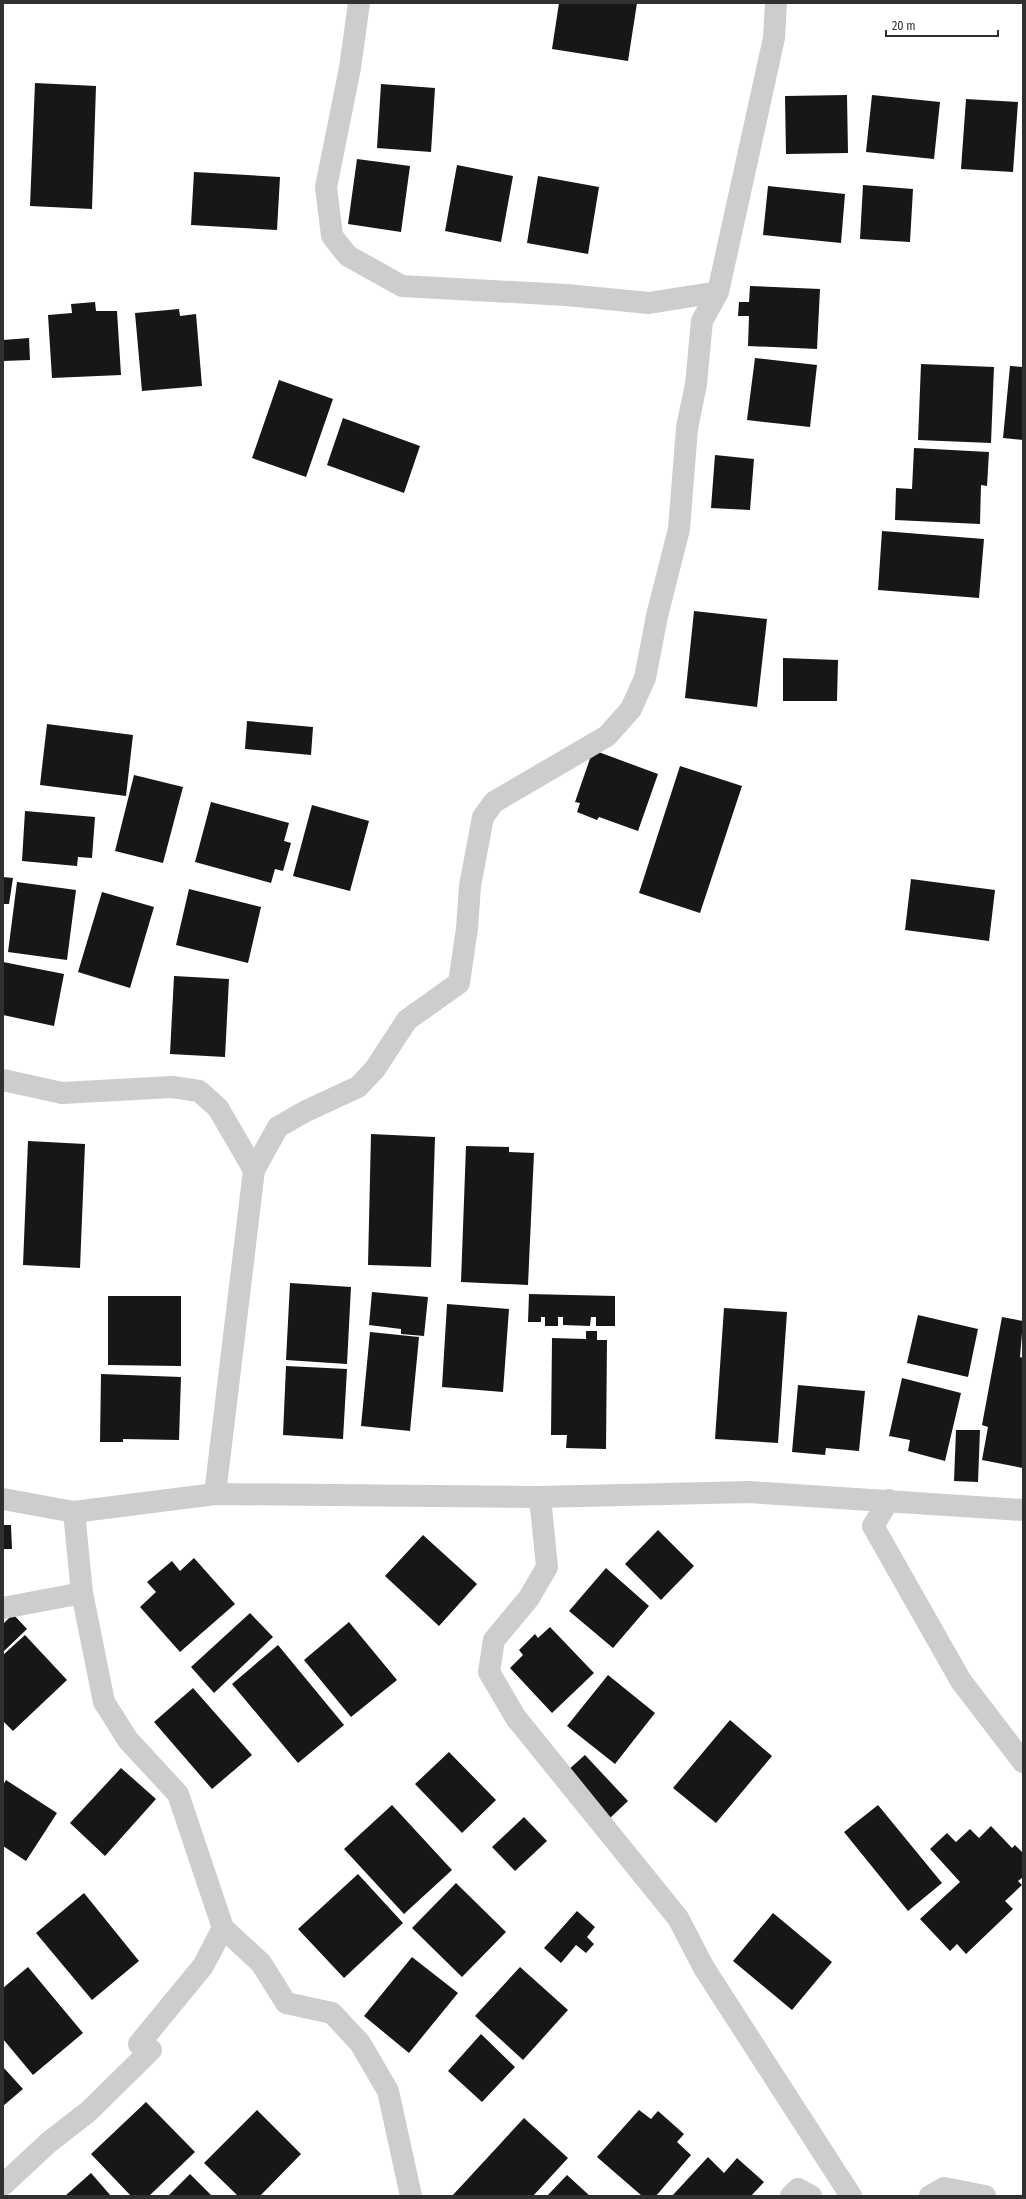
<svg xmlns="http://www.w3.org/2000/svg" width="1026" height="2199" font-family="'Fira Sans Condensed',sans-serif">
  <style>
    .building { fill: #171717 }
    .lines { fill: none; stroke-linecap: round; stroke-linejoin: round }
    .minor { stroke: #cdcdcd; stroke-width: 22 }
  </style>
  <rect width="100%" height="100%" fill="#fff"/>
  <path class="building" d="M559,3H637L628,61L552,49Z
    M35,83L96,86L92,209L30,206Z
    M381,84L435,88L431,152L377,148Z
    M847,95L848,153L786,154L785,96Z
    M872,95L940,102L934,159L866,152Z
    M966,99L1018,102L1013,172L961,169Z
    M357,159L410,166L401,232L348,224Z
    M457,165L513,176L501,242L445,231Z
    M194,172L280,177L277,230L191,225Z
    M538,176L599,187L588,254L527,243Z
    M863,185L913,189L910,242L860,239Z
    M768,186L845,194L841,243L763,235Z
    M750,286L820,289L817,349L748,346L749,316H738L739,302H749Z
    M95,302L96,311H117L121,375L52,378L48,315L72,313L71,304Z
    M179,309L180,316L196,314L202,386L142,391L135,313Z
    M29,338L30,360L3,361V340Z
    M755,358L817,365L810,427L747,420Z
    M921,364L994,367L991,443L918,440Z
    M1010,366L1023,367V440L1003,438Z
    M279,380L333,399L306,477L252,458Z
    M343,418L420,446L404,493L327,465Z
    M914,448L989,452L987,486L981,485L980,524L895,520L896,488L912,489Z
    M715,455L754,459L750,510L711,508Z
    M882,531L984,539L979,598L878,590Z
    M694,611L767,619L757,707L685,698Z
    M783,658L838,660L837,701H783Z
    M247,721L313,727L311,755L245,749Z
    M47,724L133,735L126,796L40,785Z
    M593,750L658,774L638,831L599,817L597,820L577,812L580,803L575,802Z
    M680,766L742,786L700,913L639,893Z
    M134,775L183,787L163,863L115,851Z
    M211,802L289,823L284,841L291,843L283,871L275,869L271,883L195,862Z
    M312,805L369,821L350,891L293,876Z
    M25,811L95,817L92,858L78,857L77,866L22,861Z
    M3,877L13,878L9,904H3Z
    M911,879L995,890L989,941L905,930Z
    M17,882L76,890L67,960L8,952Z
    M189,889L261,907L248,963L176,945Z
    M102,892L154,907L130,988L78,972Z
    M3,962L64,974L54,1026L3,1015Z
    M174,976L229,979L225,1057L170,1054Z
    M371,1134L435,1137L431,1267L368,1265Z
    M28,1141L85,1144L80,1268L23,1265Z
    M466,1146L509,1147V1152L534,1153L528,1285L461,1282Z
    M290,1283L351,1287L347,1364L286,1360Z
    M372,1292L428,1297L424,1336L401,1334V1329L369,1325Z
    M529,1294L615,1296V1326H596V1317H591L590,1326L563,1325V1317H558V1326H545V1317H541V1322H528Z
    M108,1296H181V1366L108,1365Z
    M447,1304L509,1309L503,1392L442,1387Z
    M724,1308L787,1312L778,1443L715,1439Z
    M918,1315L978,1329L968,1377L907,1363Z
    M1002,1317L1023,1321L1020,1357L1023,1358V1468L982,1460L988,1427L982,1425Z
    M586,1331H597V1340H607L606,1449L566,1448L567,1435H551L552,1338L586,1339Z
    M370,1332L419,1337L410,1431L361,1426Z
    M286,1366L347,1369L343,1439L283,1435Z
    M101,1374L181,1377L179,1440L123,1439V1442H100Z
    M902,1378L961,1393L945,1461L908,1451L910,1440L889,1436Z
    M798,1385L865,1391L859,1451L826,1448L825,1455L792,1452Z
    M956,1430H980L978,1482L954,1481Z
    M3,1525H11L12,1549H3Z
    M658,1530L694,1566L661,1600L625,1564Z
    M423,1535L477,1584L439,1626L385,1576Z
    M194,1558L235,1604L180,1652L140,1607L156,1592L147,1582L172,1561L180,1571Z
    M606,1568L649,1606L613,1648L569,1611Z
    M250,1613L273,1637L214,1693L191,1667Z
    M13,1614L27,1629L3,1652V1624Z
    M349,1622L397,1680L351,1717L304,1660Z
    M550,1627L594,1673L552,1713L510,1668L523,1655L519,1650L535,1634L538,1638Z
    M25,1635L67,1680L13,1731L3,1721V1655Z
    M278,1645L344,1725L298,1763L232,1684Z
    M608,1675L655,1713L615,1764L567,1726Z
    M193,1688L252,1755L212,1789L154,1722Z
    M730,1720L772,1756L716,1823L673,1788Z
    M449,1752L496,1800L462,1833L415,1784Z
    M585,1755L628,1801L610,1818L567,1771Z
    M121,1768L156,1799L105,1856L70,1823Z
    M6,1780L57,1813L26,1861L3,1846V1785Z
    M392,1805L452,1870L404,1914L344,1849Z
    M878,1805L942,1883L908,1911L844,1832Z
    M524,1817L547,1841L515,1871L492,1847Z
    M991,1826L1012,1848L1015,1845L1023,1853V1877L1018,1881L1022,1885L1005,1901L1013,1909L966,1954L957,1944L950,1951L920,1919L960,1882L930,1849L947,1833L956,1842L970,1829L979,1838Z
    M358,1874L403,1923L344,1978L298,1929Z
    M456,1883L506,1932L462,1977L412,1928Z
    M84,1893L139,1961L92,2000L36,1933Z
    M577,1911L595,1927L587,1937L594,1944L586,1953L576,1945L561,1963L544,1948Z
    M773,1913L832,1962L792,2010L733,1961Z
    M412,1957L458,1993L409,2053L364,2016Z
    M28,1967L83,2033L33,2075L3,2039V1988Z
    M520,1967L568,2010L523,2060L475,2016Z
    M481,2034L515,2067L482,2102L448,2071Z
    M3,2067L23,2089L3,2106Z
    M146,2102L195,2152L149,2196H131L91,2154Z
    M257,2110L301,2154L260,2196H238L204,2163Z
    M639,2110L651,2119L658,2111L684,2134L677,2142L691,2155L656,2196H642L597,2157Z
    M524,2118L568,2158L533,2196H452Z
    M708,2157L724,2173L737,2158L764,2182L751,2196H672Z
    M91,2173L111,2196H65Z
    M190,2174L212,2196H168Z
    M567,2175L590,2196H547Z"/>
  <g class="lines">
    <path class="minor" d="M359,3L350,68L326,187L332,236L348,256L402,286L566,295L649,303L718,292
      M3,1080L62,1093L172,1087L199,1091L218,1108L254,1170
      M215,1494L254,1170L278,1127L306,1111L358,1087L375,1069L407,1020L459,983L467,928L470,886L483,817L494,802L607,736L631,709L645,678L657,616L679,529L687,428L696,384L702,321L718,292L774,38L776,3
      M540,1497L547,1567L529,1598L494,1640L489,1672L516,1718L678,1918L704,1968L851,2196
      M3,1499L74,1512L215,1494L540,1497L749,1492L1023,1510
      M889,1500L873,1526L961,1681L1023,1762
      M74,1512L82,1593L104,1702L128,1740L178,1794L223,1928L261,1963L286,2003L332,2013L360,2043L388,2091L411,2196
      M3,1608L82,1593
      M3,2185L48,2143L89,2111L151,2050L139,2044L203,1966L223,1928
      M791,2196L798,2189L811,2196
      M930,2196L944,2188L985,2196"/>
  </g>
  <rect width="1026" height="2199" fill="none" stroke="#303030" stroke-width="8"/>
  <path d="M886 30v6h112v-6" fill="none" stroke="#303030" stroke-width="2"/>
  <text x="892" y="30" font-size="12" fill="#303030" stroke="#ffffff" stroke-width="3" paint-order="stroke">20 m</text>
</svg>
